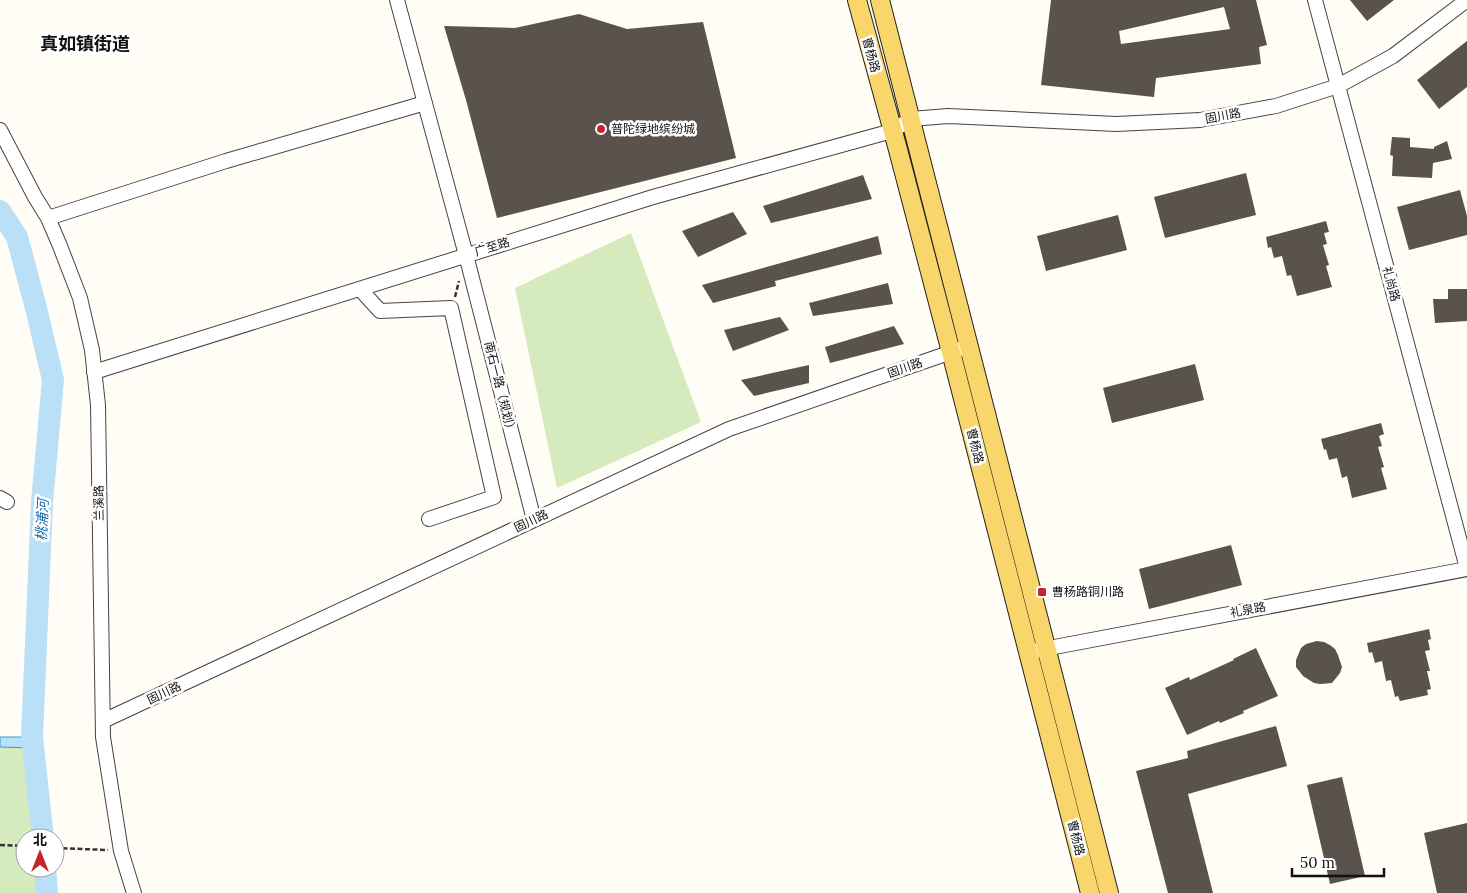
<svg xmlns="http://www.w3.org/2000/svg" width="1467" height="893" font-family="Lora,'Noto Sans SC',serif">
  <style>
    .green { fill: #d5ebbd }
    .water { fill: #b9e0f7; stroke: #3f96cf }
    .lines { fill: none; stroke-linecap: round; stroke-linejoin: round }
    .river { stroke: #b9e0f7; stroke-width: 22 }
    .building { fill: #5a524d; fill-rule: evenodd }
    .minor-casing { stroke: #444; stroke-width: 16 }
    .major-casing { stroke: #222; stroke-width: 20 }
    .path { stroke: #333; stroke-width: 2.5; stroke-dasharray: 5 2.5; stroke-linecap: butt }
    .minor { stroke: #fff; stroke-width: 14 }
    .major { stroke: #f9d66b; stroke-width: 18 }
    .poi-dot { fill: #c4262e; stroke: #fff; stroke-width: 2 }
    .labels { text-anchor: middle; stroke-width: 5; stroke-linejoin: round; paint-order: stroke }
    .street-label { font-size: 12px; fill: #111; stroke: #fff }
    .poi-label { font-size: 12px; fill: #111; stroke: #fff; text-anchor: start }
    .water-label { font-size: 14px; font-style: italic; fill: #1768a6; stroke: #fff }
    .district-label { font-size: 18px; font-weight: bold; fill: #111; stroke: #fff }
  </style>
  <rect width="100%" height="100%" fill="#fffdf5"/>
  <path class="green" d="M631,233L701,422L557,488L515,288Z
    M0,747L33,748L43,838H25V868H45L47,893H0Z"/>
  <path class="water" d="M0,737H32L33,748L0,747Z"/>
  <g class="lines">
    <path class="river" d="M0,211L17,237L36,308L53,380L42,502L32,737L43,838
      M45,868L47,893"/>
  </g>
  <path class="building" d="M1051,0H1256L1267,45L1259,47L1261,64L1156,78L1154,97L1041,85ZM1224,7L1230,29L1121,44L1119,31Z
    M1350,0H1394L1367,21Z
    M579,14L627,29L703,22L736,158L497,218L466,100L444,26L515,28Z
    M1467,41V87L1439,109L1417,80Z
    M1392,137L1410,138V147L1434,149V147L1447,141L1452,159L1433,163L1432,178L1392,176L1393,156L1390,155Z
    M1246,173L1256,215L1165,238L1154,197Z
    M863,175L872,199L771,223L763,206Z
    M1460,190L1467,216V235L1409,250L1397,207Z
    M733,212L747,234L698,257L682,231Z
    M1118,215L1127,250L1046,271L1037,236Z
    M1326,221L1329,232L1324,233L1327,244L1323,245L1329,265L1326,266L1332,287L1297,296L1291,275L1287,276L1282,256L1274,258L1271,247L1268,248L1266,237Z
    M878,236L882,254L775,281L776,286L713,303L702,285Z
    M888,283L893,304L813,316L809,303Z
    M1448,289H1467V321L1435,323L1433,299H1448Z
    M780,317L789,330L733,351L724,330Z
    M894,326L904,344L830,363L825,347Z
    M1195,364L1204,400L1112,423L1103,388Z
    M809,365V383L754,396L741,380Z
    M1381,423L1384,434L1379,436L1382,446L1378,447L1384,467L1381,468L1387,489L1352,498L1347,476L1342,478L1337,458L1329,460L1326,449L1324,450L1321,439Z
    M1231,545L1242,585L1149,609L1139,569Z
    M1429,629L1431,639L1428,640L1430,650L1425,651L1430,671H1427L1431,689L1427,690L1428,695L1400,701L1398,696L1395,697L1391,680L1386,681L1382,661L1375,663L1372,652L1369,653L1367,643Z
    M1317,641L1324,642L1330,645L1335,649L1338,655L1342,667L1340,673L1332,683L1320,684L1314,683L1303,676L1296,667V660L1301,648L1306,644Z
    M1256,648L1278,696L1243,711L1244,713L1220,723L1219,721L1187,735L1165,688L1189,677L1190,680L1234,660L1233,659Z
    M1276,726L1287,766L1188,794L1213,893H1168L1136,771L1188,758L1187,751Z
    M1342,777L1365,876L1330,884L1307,785Z
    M1467,823V893H1437L1424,833Z"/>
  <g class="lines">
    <defs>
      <path id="minor" d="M397,0L466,255L534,520
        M1315,0L1467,568
        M0,130L35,197L48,218L60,246L80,298L92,350L98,405L103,737L121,851L134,893
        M48,218L226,161L425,103
        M360,289L380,311L451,308L494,497L429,519
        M94,372L653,197L892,131L911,119L948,116L1116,124L1200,120L1276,106L1338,86L1393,56L1467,0
        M0,498L7,502
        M1028,652L1467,569
        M103,721L729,429L969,346"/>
      <path id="major" d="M857,0L897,146L951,352L1090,893
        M880,0L1109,893"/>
    </defs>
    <use href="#minor" class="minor-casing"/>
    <use href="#major" class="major-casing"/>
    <path class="path" d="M455,297L459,281
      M0,845L25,846
      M55,848L108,850"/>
    <use href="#minor" class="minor"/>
    <use href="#major" class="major"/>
  </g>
  <g class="poi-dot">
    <circle cx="601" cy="129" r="5"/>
    <rect x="1037" y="587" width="10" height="10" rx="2.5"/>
  </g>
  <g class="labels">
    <g class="street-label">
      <text transform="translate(871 55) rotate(75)" y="4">曹杨路</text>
      <text transform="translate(1223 116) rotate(-11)" y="4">固川路</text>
      <text transform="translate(492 247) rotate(-17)" y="4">广至路</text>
      <text transform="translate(1391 284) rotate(75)" y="4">礼尚路</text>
      <text transform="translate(905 368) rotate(-19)" y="4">固川路</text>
      <text transform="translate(500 388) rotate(76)" y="4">南石一路（规划）</text>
      <text transform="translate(975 446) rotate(76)" y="4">曹杨路</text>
      <text transform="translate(99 503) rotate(-91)" y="4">兰溪路</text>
      <text transform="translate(531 521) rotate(-25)" y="4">固川路</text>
      <text transform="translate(1248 610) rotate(-11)" y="4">礼泉路</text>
      <text transform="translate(164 693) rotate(-25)" y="4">固川路</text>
      <text transform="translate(1076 838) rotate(76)" y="4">曹杨路</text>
    </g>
    <g class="poi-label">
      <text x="611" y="133">普陀绿地缤纷城</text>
      <text x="1052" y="596">曹杨路铜川路</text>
    </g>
    <g class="water-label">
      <text transform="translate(42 520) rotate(-87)" y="5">桃浦河</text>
    </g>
    <g class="district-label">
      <text x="85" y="50">真如镇街道</text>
    </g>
  </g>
  <g transform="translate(40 853)"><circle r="24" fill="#ffffff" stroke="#a0a0a0"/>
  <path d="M0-4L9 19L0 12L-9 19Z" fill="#c4262e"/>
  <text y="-8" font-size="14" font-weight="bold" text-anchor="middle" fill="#111111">北</text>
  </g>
  <path d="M1292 868v8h92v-8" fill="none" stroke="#111111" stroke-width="2.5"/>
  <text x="1300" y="868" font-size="15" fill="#111111" stroke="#ffffff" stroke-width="4" paint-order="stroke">50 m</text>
</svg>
